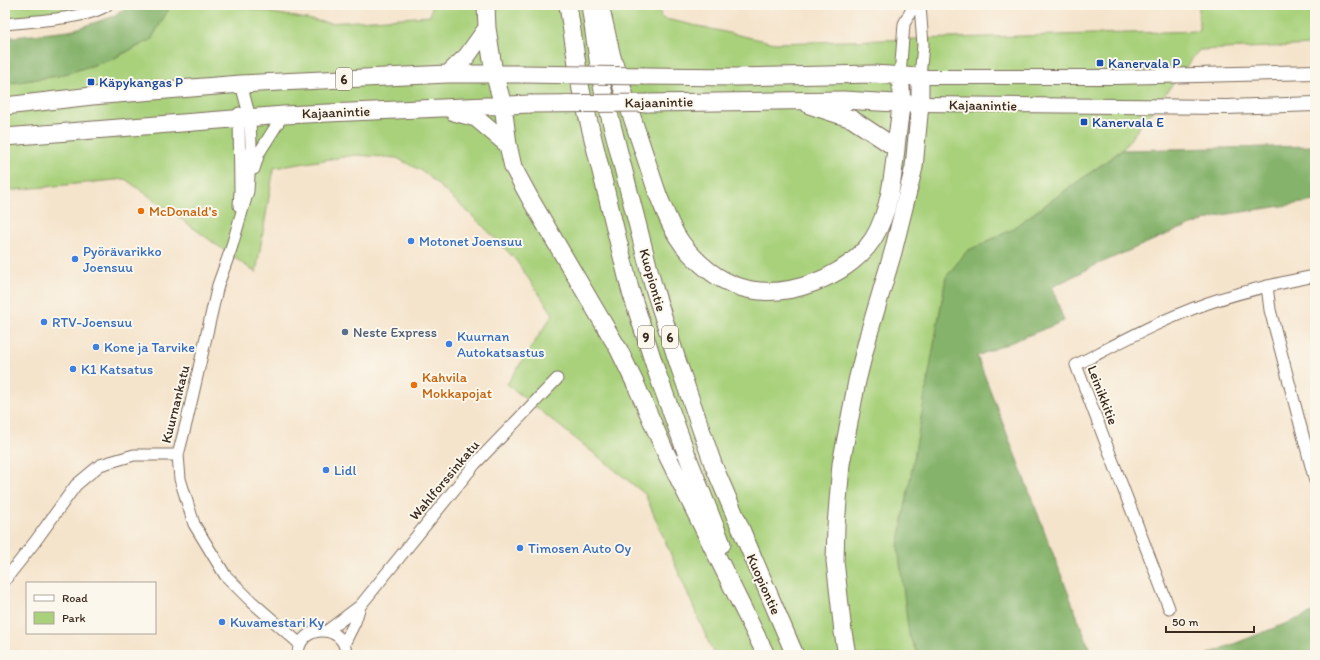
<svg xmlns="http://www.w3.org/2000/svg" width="1320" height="660" font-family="Itim,sans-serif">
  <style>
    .green { fill: #a9d17c; stroke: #727e4d }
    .forest { fill: #86b36c; stroke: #606e45 }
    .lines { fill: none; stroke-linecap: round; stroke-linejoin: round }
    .minor-casing { stroke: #7c6b5b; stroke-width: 13 }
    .major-casing { stroke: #7c6b5b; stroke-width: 16 }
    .highway-casing { stroke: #7c6b5b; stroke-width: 19 }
    .minor { stroke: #fff; stroke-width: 11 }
    .major { stroke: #fff; stroke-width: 14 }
    .highway { stroke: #fff; stroke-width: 17 }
    .highway-bridge-casing { stroke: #7c6b5b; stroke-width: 19; stroke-linecap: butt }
    .highway-bridge { stroke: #fff; stroke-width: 17 }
    .transit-dot { fill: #1a4fb4; stroke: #fbf7ec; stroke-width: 1.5 }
    .food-dot { fill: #e8710a; stroke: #fbf7ec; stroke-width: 1.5 }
    .shop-dot { fill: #3f7fe0; stroke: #fbf7ec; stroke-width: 1.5 }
    .service-dot { fill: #5c6f8a; stroke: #fbf7ec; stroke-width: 1.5 }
    .labels { text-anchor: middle; stroke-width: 4; stroke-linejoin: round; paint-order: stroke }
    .shield { fill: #fbf7ec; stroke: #75685c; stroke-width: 1 }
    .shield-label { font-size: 13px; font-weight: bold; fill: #3b2a1e }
    .transit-label { font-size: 14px; fill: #164399; stroke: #fbf7ec; text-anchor: start }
    .street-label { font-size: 14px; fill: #3b2a1e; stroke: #fbf7ec }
    .food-label { font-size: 14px; fill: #c56008; stroke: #fbf7ec; text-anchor: start }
    .shop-label { font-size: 14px; fill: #366cbe; stroke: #fbf7ec; text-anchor: start }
    .service-label { font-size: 14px; fill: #4e5e75; stroke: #fbf7ec; text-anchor: start }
  </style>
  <rect width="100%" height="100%" fill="#fbf7ec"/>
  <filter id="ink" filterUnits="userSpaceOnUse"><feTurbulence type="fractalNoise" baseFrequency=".025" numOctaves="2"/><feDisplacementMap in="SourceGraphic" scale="8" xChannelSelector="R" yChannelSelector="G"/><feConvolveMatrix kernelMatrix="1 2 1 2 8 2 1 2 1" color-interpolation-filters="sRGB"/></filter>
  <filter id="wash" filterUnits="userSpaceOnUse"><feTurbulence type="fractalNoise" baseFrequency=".012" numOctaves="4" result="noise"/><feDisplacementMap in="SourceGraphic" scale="16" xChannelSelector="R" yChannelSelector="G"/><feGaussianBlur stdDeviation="0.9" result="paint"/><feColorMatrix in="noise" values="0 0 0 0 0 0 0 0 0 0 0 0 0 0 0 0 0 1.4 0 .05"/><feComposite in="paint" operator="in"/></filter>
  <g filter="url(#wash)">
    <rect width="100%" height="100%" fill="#f5e4cc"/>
    <path class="green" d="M5,5H70L71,10L69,13L5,21Z
      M170,5H229L329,23L430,16L432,5H659L661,18L775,43L1199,31V5H1315V45L1199,50L1122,150L1009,231L967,251L909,635L918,655H714L645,494L507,384L553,314L515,259L480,223L424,172L397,158L356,155L274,168L256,273L125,179L5,191V84L58,76L110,60L151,40Z"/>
    <path class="forest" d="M129,5H171L151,40L110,60L58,76L5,84V38L69,31L115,16Z
      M1315,146V201L1222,215L1177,230L1135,248L1096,265L1052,287L1064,321L977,356L1092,655H918L909,635L898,547L946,277L967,251L1009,231L1122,150Z
      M1315,612V655H1206Z"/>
  </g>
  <g filter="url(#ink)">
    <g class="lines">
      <defs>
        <path id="minor" d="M920,5L923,45L920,77
          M5,24C30,21 88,19 107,5
          M900,76L904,24L914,5
          M241,84L250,118L251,145L248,191L231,249L218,285L187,420L178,455L180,479L194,524L225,575L252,602L300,644
          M254,169L259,153L283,115
          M239,206L240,191L239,113
          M1267,286L1270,310L1315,481
          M5,580L34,543L76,485L100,465L134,455H178
          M1169,608L1076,365C1119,343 1162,319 1208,303C1243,291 1279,283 1315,276
          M327,631L360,606L475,464L557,379
          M344,644L355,622L360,606
          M298,655C298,623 346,623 346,655"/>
        <path id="major" d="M920,77H1116L1315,72
          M920,104L1227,107L1315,104"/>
        <path id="highway" d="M486,5L487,28L494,73L503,105L508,145L513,167L532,202L619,350L636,385L664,449L766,655
          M568,5L581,90L630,289L657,373L687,455L722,544
          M590,5L602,86L653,285L678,363L713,464L795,655
          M601,9L612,57L658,195C664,209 669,223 677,236C683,246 692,256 701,264C734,294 772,298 813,283C837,274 859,260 873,239C889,214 893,177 896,149C897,134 900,119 901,104C902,95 901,85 900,76
          M448,74L467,56L487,28
          M645,76L736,77L873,74L920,77V104L914,167L893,252L869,333L857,381L841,464L836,526L835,561L843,632L847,655
          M647,103L843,100L913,104
          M809,105L852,119L896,148
          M5,106L92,96L241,84L448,74H523
          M454,112L476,118L508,145
          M5,137L283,115L530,104"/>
      </defs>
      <use href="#minor" class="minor-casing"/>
      <use href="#major" class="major-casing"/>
      <use href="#highway" class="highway-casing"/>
      <use href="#minor" class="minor"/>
      <use href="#major" class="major"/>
      <use href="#highway" class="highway"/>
      <defs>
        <path id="highway-bridge" d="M523,74L645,76
          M530,104L647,103"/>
      </defs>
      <use href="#highway-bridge" class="highway-bridge-casing"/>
      <use href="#highway-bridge" class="highway-bridge"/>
    </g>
  </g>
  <g class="transit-dot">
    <rect x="1096" y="59" width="8" height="8" rx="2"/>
    <rect x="87" y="78" width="8" height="8" rx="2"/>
    <rect x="1080" y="118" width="8" height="8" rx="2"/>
  </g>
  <g class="food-dot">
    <circle cx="141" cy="211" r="4"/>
    <circle cx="414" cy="385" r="4"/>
  </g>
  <g class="shop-dot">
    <circle cx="411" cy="241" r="4"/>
    <circle cx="75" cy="259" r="4"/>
    <circle cx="44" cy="322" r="4"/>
    <circle cx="449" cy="344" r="4"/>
    <circle cx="96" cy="347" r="4"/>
    <circle cx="73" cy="369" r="4"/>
    <circle cx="326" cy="470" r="4"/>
    <circle cx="520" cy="548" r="4"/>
    <circle cx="222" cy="622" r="4"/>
  </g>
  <circle class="service-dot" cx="345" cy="332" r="4"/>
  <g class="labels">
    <g class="shield">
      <rect x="336" y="68" width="16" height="22" rx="3"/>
      <rect x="638" y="326" width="16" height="22" rx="3"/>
      <rect x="662" y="326" width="16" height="22" rx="3"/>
    </g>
    <g class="shield-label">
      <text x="344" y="84">6</text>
      <text x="646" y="342">9</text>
      <text x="670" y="342">6</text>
    </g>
    <g class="transit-label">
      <text x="1108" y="68">Kanervala P</text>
      <text x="99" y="87">Käpykangas P</text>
      <text x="1092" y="127">Kanervala E</text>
    </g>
    <g class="street-label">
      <text transform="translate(659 102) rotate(-1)" y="5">Kajaanintie</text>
      <text transform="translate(983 105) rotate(1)" y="5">Kajaanintie</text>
      <text transform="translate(336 112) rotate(-2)" y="5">Kajaanintie</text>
      <text transform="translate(653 280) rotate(74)" y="5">Kuopiontie</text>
      <text transform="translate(1103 395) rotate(69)" y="5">Leinikkitie</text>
      <text transform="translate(175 404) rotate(-76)" y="5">Kuurnankatu</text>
      <text transform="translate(444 480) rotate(-50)" y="5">Wahlforssinkatu</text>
      <text transform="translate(764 584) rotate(66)" y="5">Kuopiontie</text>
    </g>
    <g class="food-label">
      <text x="149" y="216">McDonald's</text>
      <text x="422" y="382">Kahvila<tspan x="422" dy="16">Mokkapojat</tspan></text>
    </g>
    <g class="shop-label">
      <text x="419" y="246">Motonet Joensuu</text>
      <text x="83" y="256">Pyörävarikko<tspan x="83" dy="16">Joensuu</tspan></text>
      <text x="52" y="327">RTV-Joensuu</text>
      <text x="457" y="341">Kuurnan<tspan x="457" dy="16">Autokatsastus</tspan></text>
      <text x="104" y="352">Kone ja Tarvike</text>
      <text x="81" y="374">K1 Katsatus</text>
      <text x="334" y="475">Lidl</text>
      <text x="528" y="553">Timosen Auto Oy</text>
      <text x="230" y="627">Kuvamestari Ky</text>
    </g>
    <g class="service-label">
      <text x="353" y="337">Neste Express</text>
    </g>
  </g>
  <rect width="1320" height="660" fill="none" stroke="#fbf7ec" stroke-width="20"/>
  <rect x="26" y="582" width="130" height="52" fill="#fbf7ec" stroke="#aea59a"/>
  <rect x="34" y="595" width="20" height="6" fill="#ffffff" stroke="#aea59a"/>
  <text x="62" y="602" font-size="12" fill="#3b2a1e">Road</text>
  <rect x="34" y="612" width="20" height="12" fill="#a9d17c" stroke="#aea59a"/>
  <text x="62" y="622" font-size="12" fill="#3b2a1e">Park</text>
  <path d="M1166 626v6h88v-6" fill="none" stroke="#3b2a1e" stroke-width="2"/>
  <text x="1172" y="626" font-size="12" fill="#3b2a1e" stroke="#fbf7ec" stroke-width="3" paint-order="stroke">50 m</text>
</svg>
